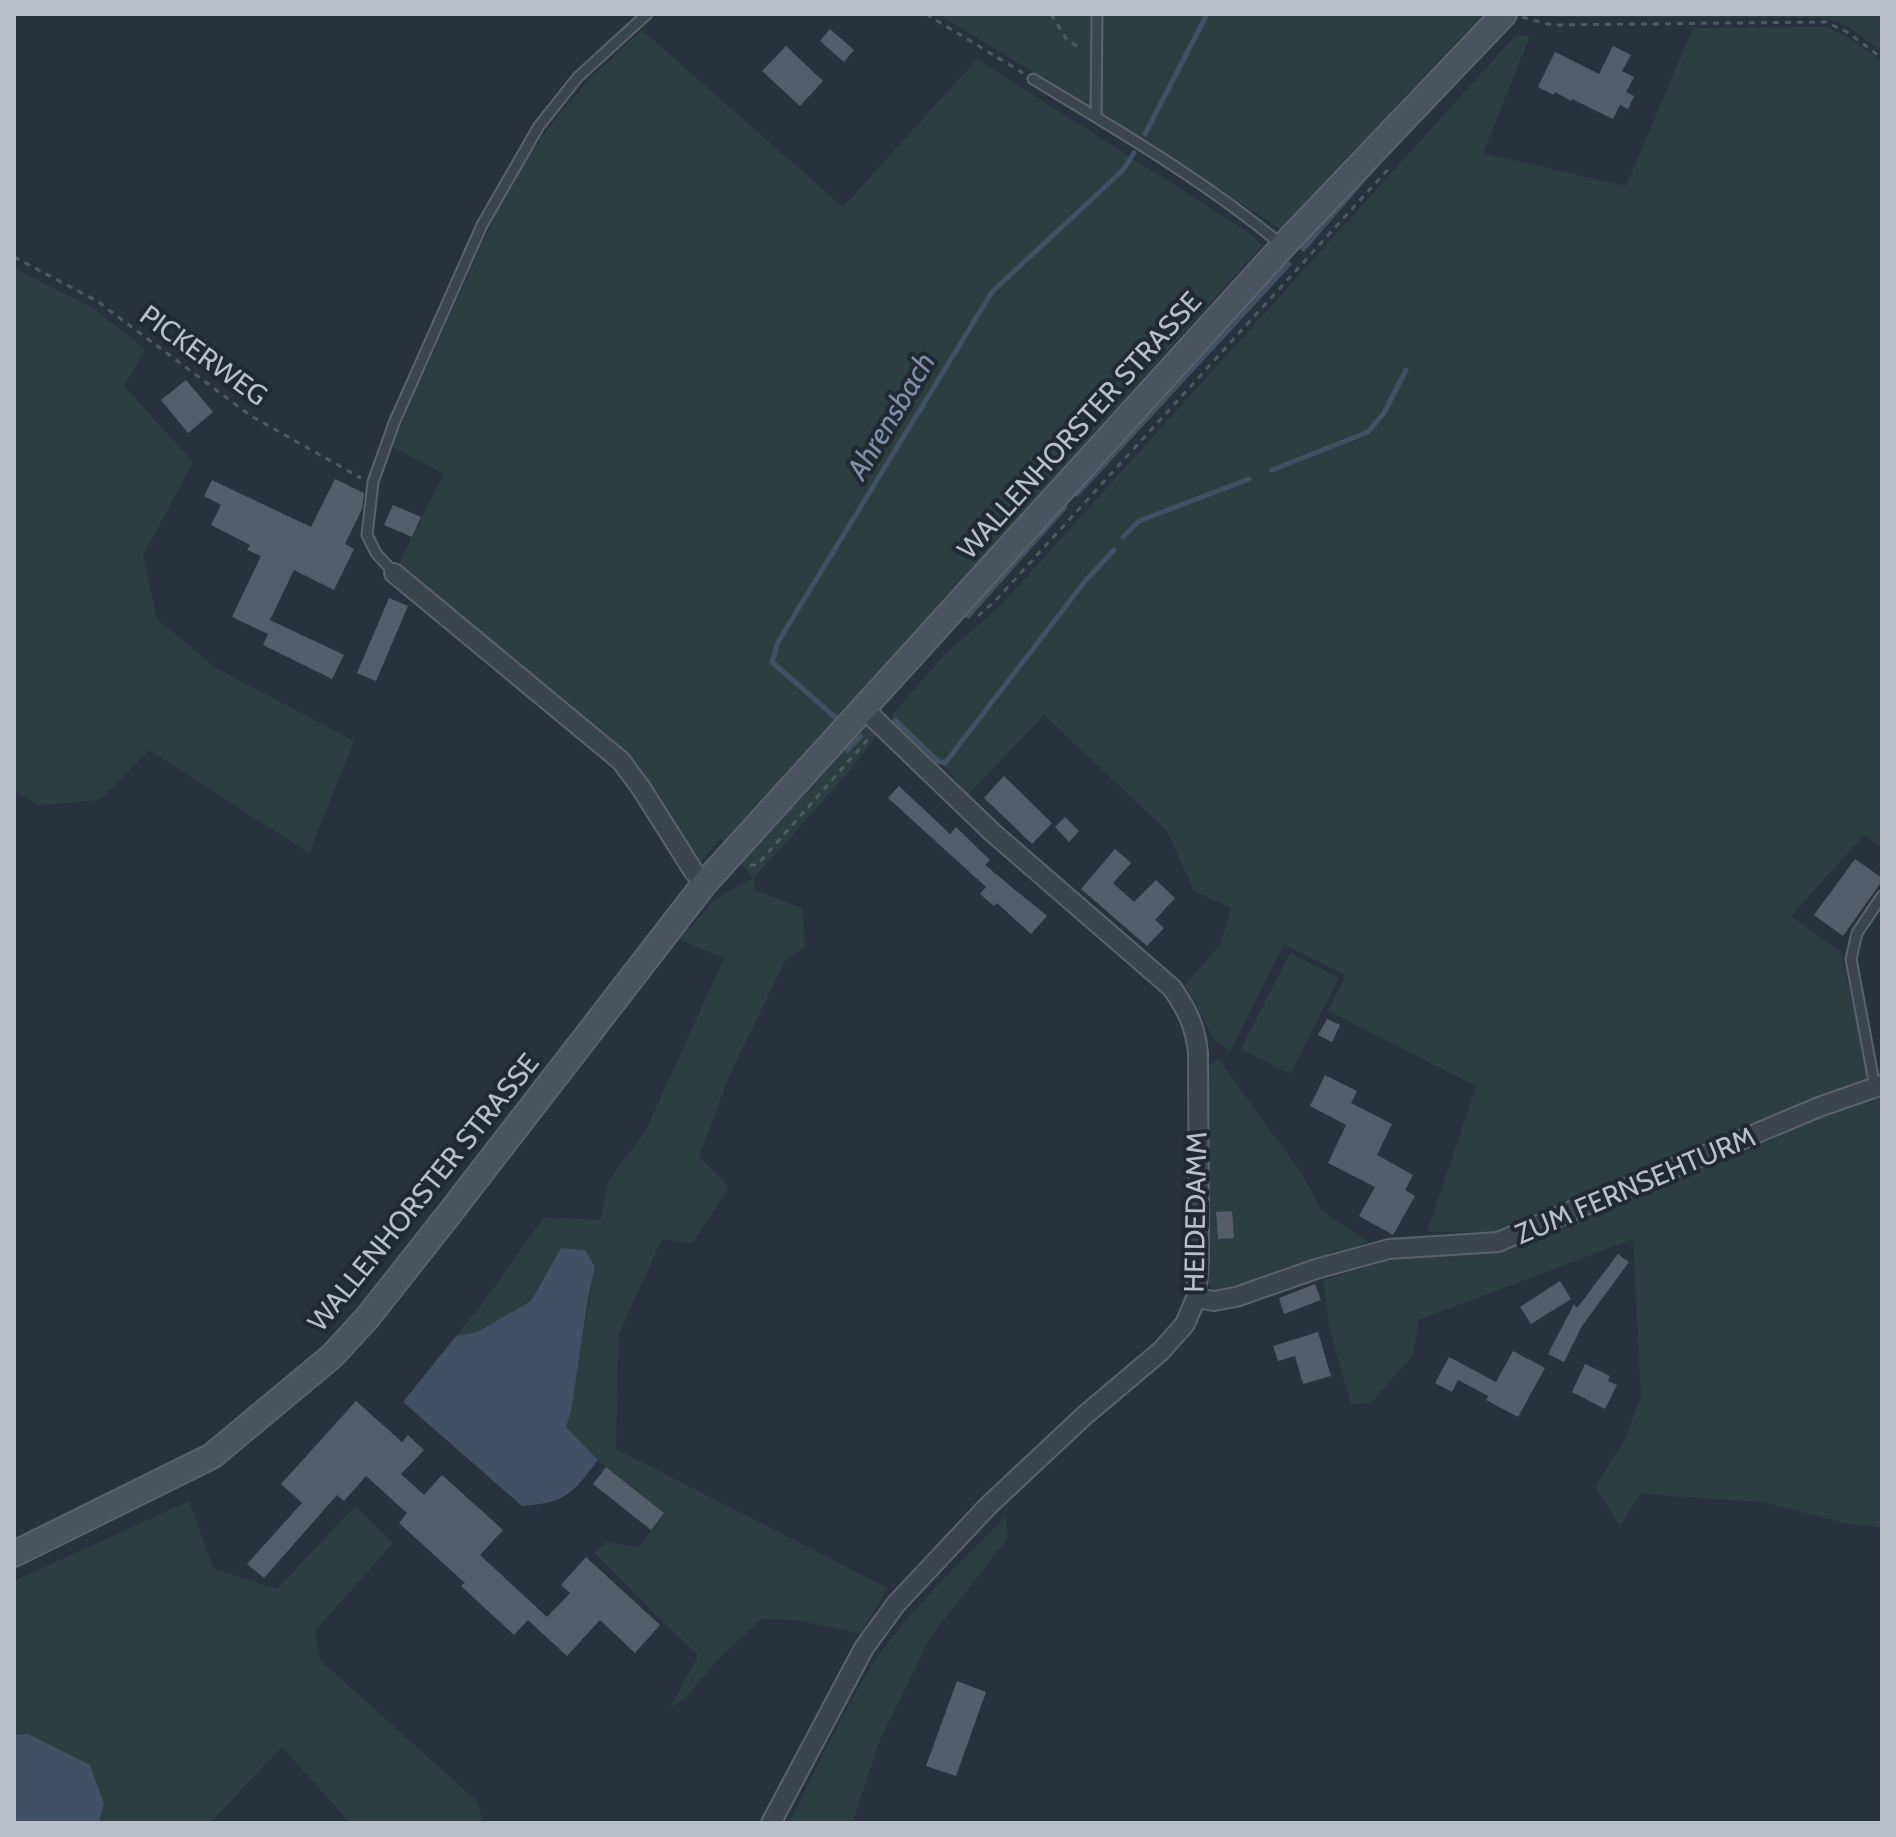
<svg xmlns="http://www.w3.org/2000/svg" width="1896" height="1837" font-family="Cabin,sans-serif">
  <style>
    .green { fill: #2b3f40 }
    .water { fill: #405165 }
    .lines { fill: none; stroke-linecap: round; stroke-linejoin: round }
    .stream { stroke: #405165; stroke-width: 5 }
    .building { fill: #545d6b }
    .lane-casing { stroke: #5a626c; stroke-width: 13 }
    .street-casing { stroke: #5a626c; stroke-width: 22 }
    .secondary-casing { stroke: #5a626c; stroke-width: 28 }
    .path { stroke: #4a5c5e; stroke-width: 3; stroke-dasharray: 6 6; stroke-linecap: butt }
    .lane { stroke: #3c444e; stroke-width: 9 }
    .street { stroke: #3c444e; stroke-width: 18 }
    .secondary { stroke: #4a5360; stroke-width: 24 }
    .labels { text-anchor: middle; stroke-width: 8; stroke-linejoin: round; paint-order: stroke }
    .street-label { font-size: 28px; fill: #b8bfc9; stroke: #212933 }
    .water-label { font-size: 30px; font-style: italic; fill: #7c91a9; stroke: #212933 }
  </style>
  <rect width="100%" height="100%" fill="#28323e"/>
  <path class="green" d="M938,14H1483L1280,229L1165,153Z
    M1548,14H1882V52L1847,26L1825,18L1554,17Z
    M1826,27L1848,37L1882,62V848L1864,835L1791,916L1840,951L1871,1079L1501,1232H1427L1476,1086L1328,1011L1346,975L1284,944L1230,1052L1214,1039L1185,985L1220,945L1231,908L1194,891L1167,831L1044,715L968,795L939,759L892,715L945,654L1001,605L1515,36H1530L1483,153L1626,186L1693,28Z
    M642,30L843,207L977,59L1248,232L1262,245L845,710L877,735L846,775L754,878L755,890L802,908L805,946L785,961L731,1072L699,1156L729,1187L692,1243L662,1239L618,1336L616,1449L888,1588L860,1634L797,1620L762,1619L717,1660L687,1697L670,1708L698,1656L594,1553L606,1542L639,1547L664,1513L598,1460L566,1428L595,1267L584,1250L561,1248L531,1301L477,1332L456,1336L488,1296L544,1217L600,1220L609,1180L646,1130L724,958L680,940L716,898L753,878L721,838L698,865L655,796L398,566L444,474L391,446L493,220L516,175L549,127L590,78Z
    M14,268L93,308L145,349L124,386L193,462L143,556L157,619L216,668L354,741L309,853L149,750L100,800L39,805L14,791Z
    M1290,953L1339,978L1290,1074L1241,1049Z
    M1219,1060L1302,1174L1322,1211L1369,1242L1287,1267L1225,1291L1214,1290L1207,1281L1209,1065Z
    M1882,1093V1528L1844,1523L1762,1502L1641,1494L1620,1526L1595,1487L1625,1439L1641,1396L1633,1239L1419,1320L1413,1355L1371,1403L1351,1404L1329,1327L1323,1280L1385,1261L1501,1250Z
    M189,1501L213,1568L277,1589L355,1506L393,1543L315,1631L320,1660L478,1802L483,1823H350L282,1747L210,1823H99L104,1803L28,1734L14,1735V1581Z
    M1006,1516L1008,1538L931,1636L879,1742L852,1823H789C820,1763 848,1696 889,1641C924,1596 966,1557 1006,1516Z"/>
  <path class="water" d="M561,1248L585,1250L595,1267L588,1298L571,1411L566,1427L598,1460C572,1494 566,1503 522,1506L403,1402L456,1336L477,1332L531,1301Z
    M28,1734L90,1765L104,1803L99,1823H14V1735Z"/>
  <g class="lines">
    <path class="stream" d="M1145,134L1207,14
      M1303,249L1377,164
      M1272,470L1368,432L1384,413L1406,370
      M1077,494L1289,264
      M1123,537L1139,521L1249,479
      M968,616L1065,507
      M835,717L772,662L778,642L992,292L1123,170L1134,153
      M895,720L938,761L945,763L1086,580L1114,550
      M847,750L861,736"/>
  </g>
  <path class="building" d="M830,29L854,50L844,62L820,41Z
    M786,46L823,81L800,106L762,71Z
    M1613,46L1631,55L1622,71L1634,77L1626,92L1634,96L1628,109L1620,105L1613,119L1572,99L1571,101L1555,92L1554,95L1538,87L1555,52L1599,74Z
    M186,380L213,412L188,433L161,400Z
    M335,479L364,493L362,509L345,544L354,549L334,590L294,570L270,620L344,655L332,679L263,645L268,634L232,617L261,556L247,550L250,545L211,525L221,505L204,496L212,480L311,527Z
    M393,505L421,517L412,537L384,525Z
    M389,598L408,606L376,681L357,673Z
    M1004,776L1052,823L1032,844L984,798Z
    M899,786L950,834L956,827L990,860L985,865L1047,916L1031,934L997,903L994,906L980,894L986,887L888,798Z
    M1065,817L1079,831L1069,842L1055,827Z
    M1115,849L1131,863L1113,883L1134,902L1156,880L1175,898L1155,920L1164,928L1147,946L1081,889Z
    M1855,859L1882,878V881L1843,936L1814,915Z
    M1327,1019L1340,1025L1332,1042L1318,1035Z
    M1325,1075L1357,1091L1351,1103L1392,1124L1377,1155L1413,1175L1405,1190L1415,1196L1393,1235L1359,1216L1375,1187L1328,1163L1346,1125L1310,1106Z
    M1232,1211L1234,1238L1218,1239L1216,1212Z
    M1618,1254L1629,1262L1582,1326L1564,1362L1548,1354L1574,1304L1577,1308Z
    M1560,1281L1571,1299L1531,1324L1520,1307Z
    M1315,1284L1321,1300L1284,1314L1279,1298Z
    M1318,1332L1331,1376L1303,1384L1295,1356L1278,1361L1273,1346Z
    M1513,1351L1545,1368L1518,1417L1486,1400L1488,1396L1458,1380L1452,1392L1435,1383L1449,1357L1496,1382Z
    M1585,1364L1610,1376L1608,1381L1617,1385L1605,1409L1572,1392Z
    M356,1401L402,1442L408,1435L424,1450L401,1474L424,1495L442,1475L503,1530L480,1555L547,1617L570,1593L561,1585L586,1557L660,1625L635,1653L600,1620L567,1656L528,1620L514,1635L461,1586L465,1583L399,1523L407,1513L366,1476L344,1501L337,1495L264,1578L247,1564L302,1503L281,1484Z
    M606,1467L664,1513L651,1530L593,1484Z
    M957,1681L986,1692L956,1776L926,1766Z"/>
  <g class="lines">
    <defs>
      <path id="lane" d="M1033,79C1117,130 1207,182 1283,246
        M1096,117L1097,14
        M394,573L376,553L367,535L373,482L394,423L482,225L539,126L578,77L647,14
        M1875,1087L1851,959L1857,933L1882,896"/>
      <path id="street" d="M394,573L621,761L641,788L694,872L705,883
        M1196,1298L1214,1301L1236,1297L1316,1269L1389,1249L1498,1242L1819,1107L1882,1085
        M771,1823L864,1648L896,1604L988,1506L1084,1416L1161,1351L1185,1324L1196,1298L1199,1261L1198,1054C1196,1027 1187,1010 1172,988L992,832L862,707"/>
      <path id="secondary" d="M14,1554L212,1456L332,1356L367,1318L446,1218L705,883L1283,246L1504,14"/>
    </defs>
    <use href="#lane" class="lane-casing"/>
    <use href="#street" class="street-casing"/>
    <use href="#secondary" class="secondary-casing"/>
    <path class="path" d="M926,14L1023,73
      M1051,14L1067,40L1082,49
      M1522,17L1552,25L1826,22L1847,32L1882,58
      M14,257L97,301L251,416L361,478
      M978,616L997,599L1392,165
      M750,865H757L869,738"/>
    <use href="#lane" class="lane"/>
    <use href="#street" class="street"/>
    <use href="#secondary" class="secondary"/>
  </g>
  <g class="labels">
    <g class="street-label">
      <text transform="translate(204 355) rotate(36)" y="10">PICKERWEG</text>
      <text transform="translate(1079 425) rotate(-48)" y="10">WALLENHORSTER STRASSE</text>
      <text transform="translate(1635 1185) rotate(-23)" y="10">ZUM FERNSEHTURM</text>
      <text transform="translate(423 1192) rotate(-51)" y="10">WALLENHORSTER STRASSE</text>
      <text transform="translate(1195 1212) rotate(-89)" y="10">HEIDEDAMM</text>
    </g>
    <g class="water-label">
      <text transform="translate(891 416) rotate(-59)" y="10">Ahrensbach</text>
    </g>
  </g>
  <rect width="1896" height="1837" fill="none" stroke="#b8bfc9" stroke-width="32"/>
</svg>
